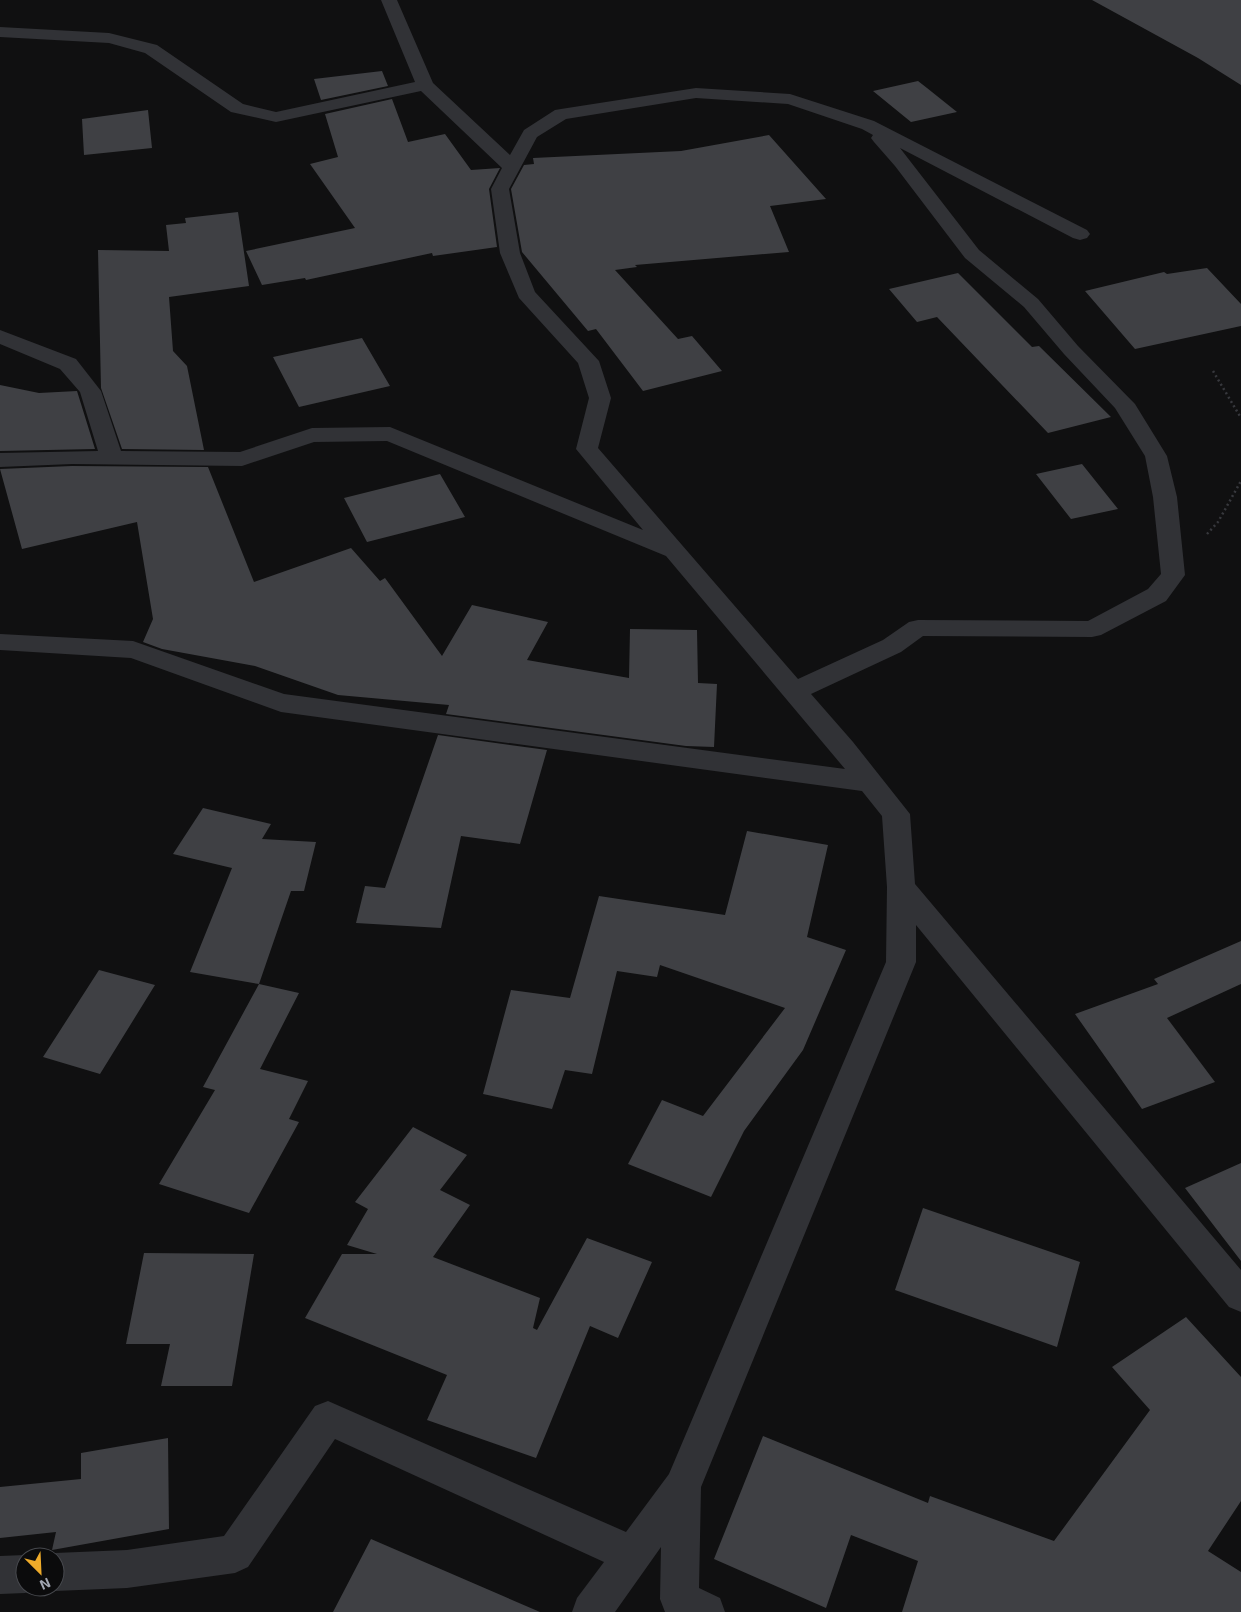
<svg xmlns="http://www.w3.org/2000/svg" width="1241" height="1612" font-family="'Exo 2',sans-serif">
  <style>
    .building { fill: #3f4044 }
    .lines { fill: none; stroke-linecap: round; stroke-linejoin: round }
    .path { stroke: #37383d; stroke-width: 2.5; stroke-dasharray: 2 3; stroke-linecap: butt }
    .street { fill: #313236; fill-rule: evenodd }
  </style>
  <rect width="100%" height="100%" fill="#101011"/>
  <path class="building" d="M1092,0H1241V85L1198,58Z
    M382,71L388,86L321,100L314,79Z
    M918,81L927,88L957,112L911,122L873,91Z
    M392,99L408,142L445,134L471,170L500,168L489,189L497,247L433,256L432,253L306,280L305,278L262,285L246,251L355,228L310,164L338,157L325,114Z
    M148,110L152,148L84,155L82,119Z
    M769,135L826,199L770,206L789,252L635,265L637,267L615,270L678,339L692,336L722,371L643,391L596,329L588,331L522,252L511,189L524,165L534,164L533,158L681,151Z
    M238,212L249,286L169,297L173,351L187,366L204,450L122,449L101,388L98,250L169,251L166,225L186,223L185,218Z
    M1207,268L1241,304V326L1135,349L1085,291L1164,272L1167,274Z
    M958,273L1032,347L1039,346L1111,417L1048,433L937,317L917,322L889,289Z
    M362,338L390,386L299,407L273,357Z
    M0,385L39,393L77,391L95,449L0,451Z
    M1082,464L1118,509L1071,519L1036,474Z
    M72,466L208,467L254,582L351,548L380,581L385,578L442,656L472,605L548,622L527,660L629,678L630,629L697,630L698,683L717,684L714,747L686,746L446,714L449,705L338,695L255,666L162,649L143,642L153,619L137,522L22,549L0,469Z
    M440,474L465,517L367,542L344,498Z
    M438,735L547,750L520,844L461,836L441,928L356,923L365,886L385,888Z
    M203,808L271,824L262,839L316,842L304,891H291L259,984L190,972L232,868L173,854Z
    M747,831L828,845L807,937L846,950L803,1050L744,1131L711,1197L628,1164L662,1100L703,1116L785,1008L660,965L657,977L617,971L592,1074L565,1070L552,1109L483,1094L511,990L570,998L599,896L725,915Z
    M1241,941V984L1167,1018L1215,1082L1142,1109L1075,1014L1158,984L1154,979Z
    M99,970L155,985L100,1074L43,1057Z
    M259,984L299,993L260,1069L308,1081L289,1119L299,1122L249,1213L159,1184L215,1090L203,1087Z
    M413,1127L467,1155L440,1190L470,1205L433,1257L540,1298L533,1328L537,1330L587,1238L652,1262L618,1338L590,1326L536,1458L427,1420L447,1375L305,1318L342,1254H377L347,1245L368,1209L355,1202Z
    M1241,1163V1261L1185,1188Z
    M923,1208L1080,1262L1057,1347L895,1290Z
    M144,1253L254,1254L232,1386H161L170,1344H126Z
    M1186,1317L1241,1377V1501L1208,1551L1241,1572V1612H902L918,1561L851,1535L826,1608L714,1559L763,1436L928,1503L930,1496L1054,1541L1150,1410L1112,1367Z
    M168,1438L169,1529L52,1550L56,1532L0,1538V1487L81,1479V1453Z
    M371,1539L540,1612H333Z"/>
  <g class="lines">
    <path class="path" d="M1213,371L1241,418
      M1207,534L1218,522L1241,481"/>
    <path class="street" d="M381,0H397L433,83L510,155L524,130L555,110L561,109L696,88L790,94L874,121L1087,230L1090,234L1087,238L1080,240L1073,238L900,148L979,250L1038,299L1078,346L1135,404L1167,456L1177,497L1185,575L1166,601L1101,635L1092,637L923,636L901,652L811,694L853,742L910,814L915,884L1241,1270V1312L1229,1307L916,925V962L701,1487L699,1588L720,1598L725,1612H665L660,1599L661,1547L615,1612H572L577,1598L604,1562L335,1439L248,1567L235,1573L127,1588L55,1591L45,1587H55V1557H45L55,1553L127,1550L224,1536L315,1406L328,1401L626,1532L669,1474L886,962L887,887L882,816L862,791L281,712L131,658L0,650V634L133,641L284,694L845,769L666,556L387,441L314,442L242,466L72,464L0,467V453L98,451L80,392L60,369L0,344V330L76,359L101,391L121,451L240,452L312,428L390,427L643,530L576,449L589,398L578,363L519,298L500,253L491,189L502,168L421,91L276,122L231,112L145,53L109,43L0,37V27L109,33L157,45L243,104L276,112L415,82ZM696,98L788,104L862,129L873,135L871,138L874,142L895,166L965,258L1024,307L1064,354L1115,408L1145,456L1153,497L1161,574L1148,589L1088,621L918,620L909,622L883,640L798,679L598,448L611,398L599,361L535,292L520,253L509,189L537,137L566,119Z
      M25,1555L30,1557H25V1587L39,1588L25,1593L0,1594V1556Z"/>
  </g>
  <g transform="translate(40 1572) rotate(156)"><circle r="24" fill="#0b0b0c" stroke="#47494e"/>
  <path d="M0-4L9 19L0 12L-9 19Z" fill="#eeab2a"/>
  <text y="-8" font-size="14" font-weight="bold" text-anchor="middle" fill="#a1a6b2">N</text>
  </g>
</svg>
